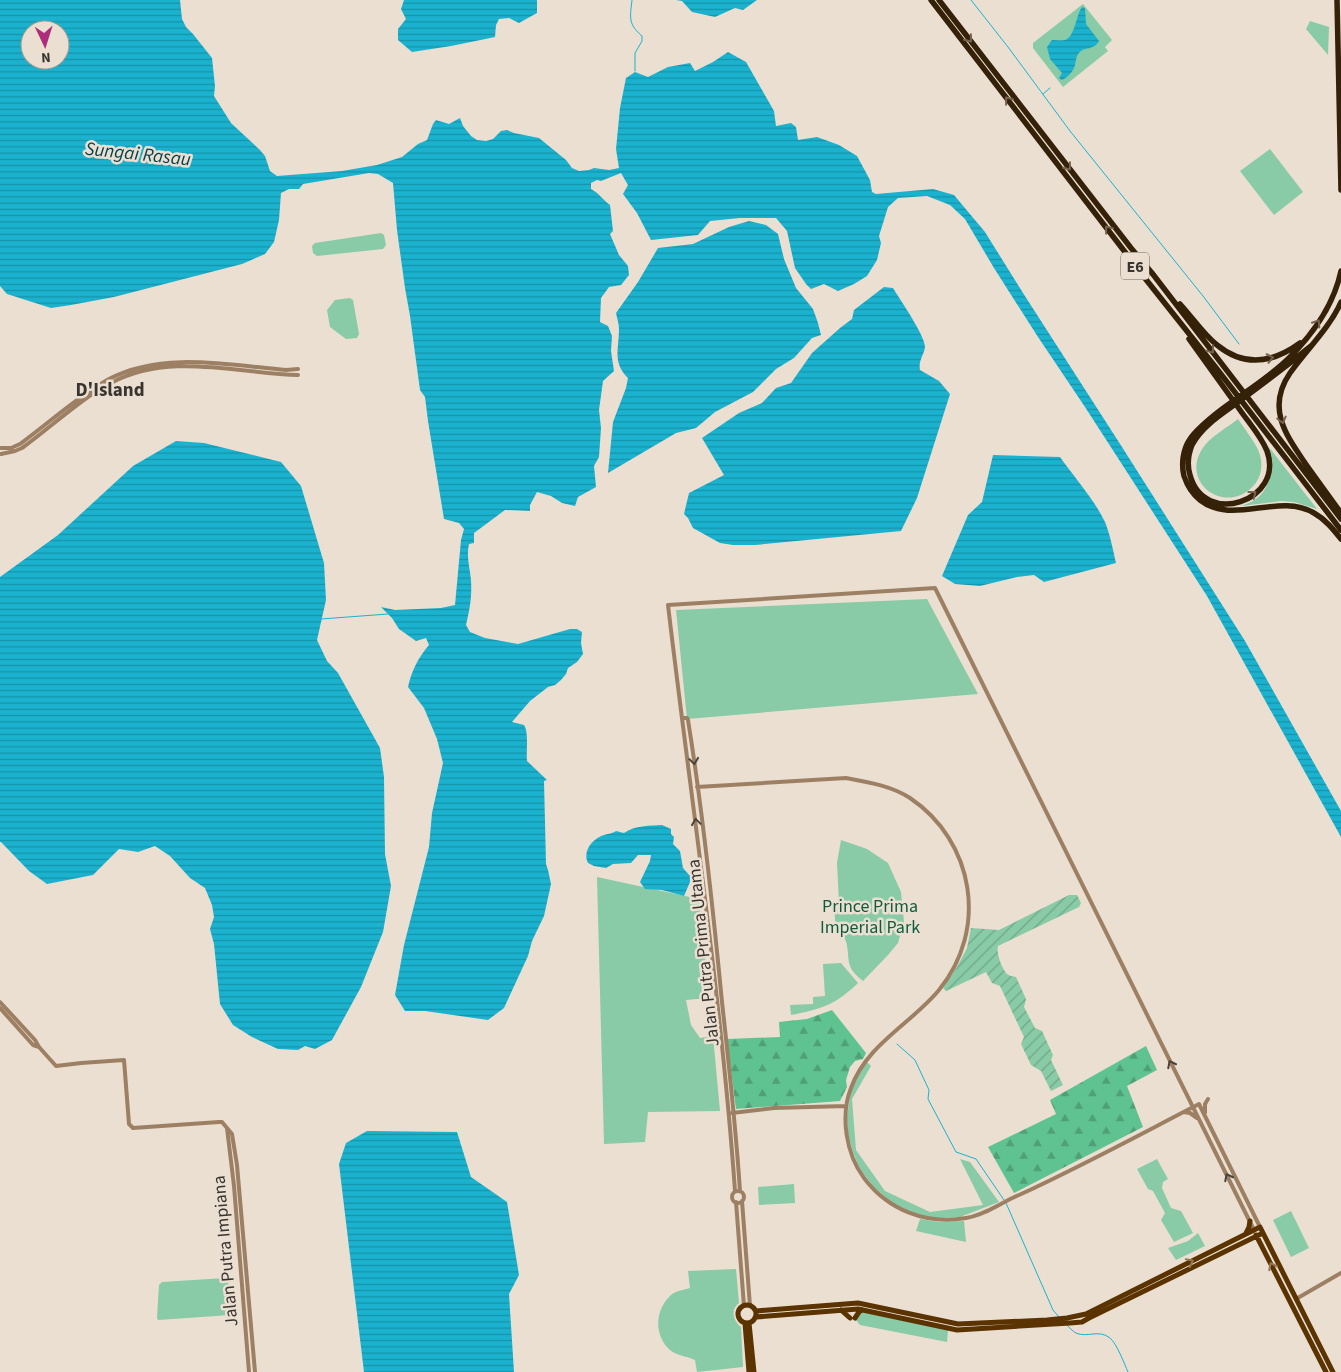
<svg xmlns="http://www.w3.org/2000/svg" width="1341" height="1372" font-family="'Source Sans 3',sans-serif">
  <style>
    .green { fill: #88cba6 }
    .forest { fill: url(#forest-firs) }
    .garden { fill: url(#garden-furrows) }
    .water { fill: url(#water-rules); fill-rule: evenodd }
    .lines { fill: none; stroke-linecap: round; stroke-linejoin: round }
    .stream { stroke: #1ab2cf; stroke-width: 1 }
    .minor { stroke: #9d8063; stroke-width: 4 }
    .major { stroke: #5a3300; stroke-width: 5 }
    .highway { stroke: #352008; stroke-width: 5.5 }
    .oneway { stroke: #75634f }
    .oneway2 { stroke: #4c4339 }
    .oneway3 { stroke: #947854 }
    .labels { text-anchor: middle; stroke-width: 5; stroke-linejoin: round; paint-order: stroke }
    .shield { fill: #ebdfd2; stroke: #6e6760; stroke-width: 1 }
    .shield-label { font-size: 16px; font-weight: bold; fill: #38342f }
    .park-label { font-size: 18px; fill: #0e5c3c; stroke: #ebdfd2 }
    .street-label { font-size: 18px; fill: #38342f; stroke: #ebdfd2 }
    .water-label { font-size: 19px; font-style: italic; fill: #003e4a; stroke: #ebdfd2 }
    .neighbourhood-label { font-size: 19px; font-weight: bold; fill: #38342f; stroke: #ebdfd2 }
  </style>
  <defs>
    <pattern id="forest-firs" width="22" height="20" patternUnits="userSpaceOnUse" patternTransform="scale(1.25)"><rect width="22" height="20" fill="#5fc391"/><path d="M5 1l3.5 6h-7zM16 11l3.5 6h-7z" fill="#4f9f77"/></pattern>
    <pattern id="garden-furrows" width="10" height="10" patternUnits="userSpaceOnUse" patternTransform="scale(1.25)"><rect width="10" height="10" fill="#88cba6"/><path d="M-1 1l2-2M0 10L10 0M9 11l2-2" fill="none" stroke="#70a688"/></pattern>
    <pattern id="water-rules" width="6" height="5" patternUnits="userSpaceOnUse" patternTransform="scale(1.25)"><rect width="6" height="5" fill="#1ab2cf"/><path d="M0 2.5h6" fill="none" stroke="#1892a8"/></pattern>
  </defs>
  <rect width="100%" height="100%" fill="#ebdfd2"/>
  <path class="green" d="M1083,4L1112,40L1105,47L1108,51L1063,87L1033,48V43Z
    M1310,21L1329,27L1328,55L1306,29Z
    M1270,149L1303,192L1274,215L1240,171Z
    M381,233L384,235L386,245L383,249L317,256L313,253L312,246L315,243Z
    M350,298L353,300L359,334L357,338L346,339L330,327L327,310L335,300Z
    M1238,419C1244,428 1258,446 1260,455C1263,466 1261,476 1255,484C1227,518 1176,482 1205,445C1212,436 1228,427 1238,419Z
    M1268,446L1317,509L1294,502L1281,501L1241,506C1246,504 1252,502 1256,499C1273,486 1272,465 1268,446Z
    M927,599L978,694L687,719L676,610Z
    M841,840L867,849L888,863L901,892L904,922L898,943L888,955L863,981C858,977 852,972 850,966C846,953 851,937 836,931L834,908L839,903L837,863Z
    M597,877L699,899L709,998L686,1000L691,1025L700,1038L713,1036L720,1111L648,1112L645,1142L604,1144Z
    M841,963L858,983C835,1005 822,1009 791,1015L790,1005L813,1004V997L825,996L823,964Z
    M867,1062L871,1066L852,1099L856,1150L885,1191L930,1212L983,1205L960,1159L970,1162L999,1202L960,1217L934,1218L914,1213L897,1207L874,1187L860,1169L853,1152L848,1134L847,1117L851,1091L857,1076Z
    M1157,1159L1168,1179L1163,1182L1162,1188L1171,1208L1181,1211L1193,1233L1174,1242L1161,1220L1165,1213L1153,1191L1148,1189L1137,1169Z
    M794,1184L795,1203L759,1205L758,1187Z
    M1291,1211L1309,1248L1291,1257L1273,1220Z
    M920,1219L939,1222L964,1221L966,1242L916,1231Z
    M1198,1233L1205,1246L1176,1260L1168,1248L1188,1241Z
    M736,1269L739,1303C730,1310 733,1320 741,1327L743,1367L697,1372L695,1360C687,1356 677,1356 670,1350C654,1336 655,1311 669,1297C674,1291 683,1290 690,1288L688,1271Z
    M225,1278L228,1280L232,1313L230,1315L158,1320L157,1318L159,1285L162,1282Z
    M862,1312L948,1330L947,1342L860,1325L856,1320Z"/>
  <path class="forest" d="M832,1010L866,1053L863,1059L855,1061L850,1067L846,1080L847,1087L840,1101L736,1109L727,1039L780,1037L779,1022L807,1019Z
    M1146,1046L1157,1070L1127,1086L1143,1127L1014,1193L988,1147L1056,1114L1050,1100Z"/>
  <path class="garden" d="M1069,895H1077L1081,903L1079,907L998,946C996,953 1002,969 1007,974C1010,976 1012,976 1016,977L1026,999L1024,1007L1035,1028L1042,1031L1053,1055L1051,1060L1063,1085L1051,1091L1041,1071L1031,1065L1021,1044L1024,1037L1000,986L992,983L986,972L946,991L943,988L957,967L967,948L971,928L999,930Z"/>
  <path class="water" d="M0,0H180L182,19L186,27L193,34L212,58L215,86L214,96L231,123L260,150L265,156L270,171L277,176L342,171L377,165L402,157L418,144L427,140L433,124L436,120L449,124L460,118L463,126L471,136L477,140L486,141L493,139L501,131L507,130L514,133L539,138L566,160L572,168L579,171L589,170L594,168L609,170L619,168L616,149L620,108L626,78L635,72L648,77L668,67L690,63L695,71L713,62L728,52L746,62L774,111L776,126L791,123L796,127L798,140L817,137L839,145L857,156L870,180L872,192L876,194L933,189L954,195L985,232L1023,293L1122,447L1245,641L1341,811V837L1207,596L1085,407L1038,337L994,268L965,219L950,205L927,196L898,198L888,207L879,236L881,243L877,260L867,276L854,284L838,291L824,284L811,289L806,284L795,268L787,231L776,218H740L710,221L698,235L651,240L637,213L623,194L628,185L621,173L601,181L597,180L591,183V189C599,193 603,200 610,205L613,231L610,234L619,255L628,266L629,275L621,285L609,287L601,298L600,322L608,326L612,336L611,351L614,371L603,381L599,410L601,428L599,457L594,466L596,487L578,497L575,506L562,503L551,496L537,492L530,505V511L505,510L474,533V543L469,544C466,557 470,568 471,580C472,597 470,608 466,625L470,632L485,638L518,644L570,629H577L582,632L581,643L583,654L577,662L568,668L566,674L561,680L555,685L548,687L530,701L512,722L524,725C529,732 526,751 527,761L547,780L544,781L546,864L548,870L551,884L544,916L532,941L528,956L504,1008L488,1020L425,1011H405L395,995L404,945L429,847L432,813L443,763L437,739L424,708L408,687C412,670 418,658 429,645L426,638L416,641L399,629L392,618L381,607L395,610L441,608L455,605L461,540L464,529L459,523L444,519L428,421L425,397L420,390L410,316L405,288L397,230L393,183L378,174L369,173L303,184L299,189H289L281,193L279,220L274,242L265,254L242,264L114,297L71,305L51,308L7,294L0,286ZM30,30H60V60H30Z
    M404,0H537V13L519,23L509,18L499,19L496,25L495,37L451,46L412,52L398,40V29L406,19L401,9Z
    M676,0H757L743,10L735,8L715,17L692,12L682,1Z
    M1082,7L1085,8L1086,24L1099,41C1094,51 1084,46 1079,53C1076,56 1076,61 1075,65C1073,72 1068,77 1062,80L1059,78L1062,73L1050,59L1047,47L1052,40C1056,40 1061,41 1065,40C1075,37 1076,15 1082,7Z
    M749,221L766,225L778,234L784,259L796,288L813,309L818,323L821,335L812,338L794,358L776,369L753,392L715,412L696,428L676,433L608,473L613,422L626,388L628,378C612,362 619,349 619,329C619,324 617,318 616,313L638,282L658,248L693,244L729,227Z
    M884,287L893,288C900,300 925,335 925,347C924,355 918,361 920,370L939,381L950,394L917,498L901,531L755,545H733L720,543L693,528L688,518L684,514L689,493L724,475L702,438L739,413L762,403L776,388L791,383L812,353L840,328L852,319L854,310Z
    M176,441L204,443L281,462L301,486L324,563L326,600L317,640L327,661L338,673L380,748L384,777L385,854L391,886L383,932L361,987L332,1040L315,1049L305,1046L298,1050L278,1049L252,1037L233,1025L220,1004L214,944L210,929L214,917L212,905L205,888L190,878L170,856L155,846L138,852L119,849L93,875L47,884L29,871L1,842H0V577L58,535L133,466Z
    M993,455L1060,457C1074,477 1094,499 1105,522C1110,534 1113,550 1116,563L1044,582L1034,575L1017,577L980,586L955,584L942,576L968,515L982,502Z
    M662,825L671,829V834L674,837L673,844L680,851L683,868L690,876V882L684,896L662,890L645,889L640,882L650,861L651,855H638L631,863L613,864L606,868L594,866L588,863C582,851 593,838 604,835C609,833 612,834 616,831L624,833C635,825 650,826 662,825Z
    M367,1131L457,1132L471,1177L507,1202L519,1275L509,1294L514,1372H364L339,1164L346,1143Z"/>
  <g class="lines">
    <path class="stream" d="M632,0C630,18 628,24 642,36V41L635,53V71
      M971,0L1008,47L1070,131L1203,296L1239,344
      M1043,94L1050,88
      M321,619L388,614
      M897,1044L915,1060L929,1090L928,1099L956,1152L976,1159L1004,1200
      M1006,1203L1053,1310L1059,1317
      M1067,1325C1070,1328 1072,1331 1076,1333C1087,1338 1099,1329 1110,1338C1117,1344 1124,1363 1128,1372"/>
    <path class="minor" d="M1,448H11L20,444C49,423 78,396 109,379C162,351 229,365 286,370L298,369
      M1,454L15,451L22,448C50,428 80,399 111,383C169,352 236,373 298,375
      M682,718H687L688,720C703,813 713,908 722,1002C729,1065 736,1128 740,1191
      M697,787L846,778C868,782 892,786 910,798C974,841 989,929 939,990C912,1023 866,1045 851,1088C840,1116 846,1154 864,1178C888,1210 926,1225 966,1218C985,1215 1002,1202 1019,1195C1080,1167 1139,1135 1199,1104L1260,1227
      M0,1002L35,1040L39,1047L56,1066L81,1063L124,1060L129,1124L133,1128L219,1122H222L232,1134L237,1165L255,1372
      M0,1008L33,1045L39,1047
      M1184,1112L1190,1113L1197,1118
      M732,1113L774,1108L846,1106
      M1205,1113V1104L1208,1099
      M227,1128L234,1186L249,1372
      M735,1191C721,995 691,800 668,605L935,588L1254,1230
      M732 1197a6 6 0 1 1 12 0a6 6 0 1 1-12 0Z
      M742,1201L750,1306
      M736,1202L744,1306
      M1296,1299L1341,1273"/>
    <path class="major" d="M1246,1233L1249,1227L1250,1221
      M1256,1235L1326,1372
      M738 1314a9 9 0 1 1 18 0a9 9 0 1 1-18 0Z
      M841,1310L850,1318
      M756,1311L858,1303L958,1324L1047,1320L1067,1318L1086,1314L1260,1227L1333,1372
      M756,1317L858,1309L957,1330L1070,1323L1082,1322L1089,1318L1263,1233
      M855,1318L859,1312L862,1310
      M745,1323L749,1372
      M749,1323L754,1372"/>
    <path class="highway" d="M931,0L1125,252L1144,277L1217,369L1341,530
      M939,0L1131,248L1152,273L1341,519
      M1337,0L1341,190
      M1341,271C1334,304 1313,334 1289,358C1269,378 1240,395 1217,413C1207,421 1197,429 1190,439C1183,449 1181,464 1184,476C1187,485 1192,494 1200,500C1233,526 1278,492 1314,513C1325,519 1333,529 1341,539
      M1341,302C1329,329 1306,350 1290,373C1266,408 1286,435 1305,463C1317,480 1329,496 1341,513
      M1180,304C1193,318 1203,334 1217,345C1245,368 1274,362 1300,343
      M1189,339C1206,363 1223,386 1240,410C1249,423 1261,436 1267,451C1285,501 1204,528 1190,475C1187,465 1188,455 1192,445C1203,424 1227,411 1245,397C1267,381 1289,364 1311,346"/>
  </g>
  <defs><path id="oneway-chevron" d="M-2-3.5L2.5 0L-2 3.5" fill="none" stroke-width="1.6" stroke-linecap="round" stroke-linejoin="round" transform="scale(1.25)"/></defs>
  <g class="oneway">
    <use href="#oneway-chevron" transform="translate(969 39) rotate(52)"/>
    <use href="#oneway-chevron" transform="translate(1008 100) rotate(-128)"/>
    <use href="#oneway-chevron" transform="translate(1068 167) rotate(52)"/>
    <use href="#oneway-chevron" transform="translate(1108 229) rotate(-128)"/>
    <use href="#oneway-chevron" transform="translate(1317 323) rotate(-57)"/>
    <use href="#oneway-chevron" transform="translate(1211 350) rotate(53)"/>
    <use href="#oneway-chevron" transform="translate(1270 358) rotate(-12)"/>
    <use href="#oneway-chevron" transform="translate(1282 420) rotate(77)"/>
    <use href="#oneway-chevron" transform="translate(1253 494) rotate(-38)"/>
  </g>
  <g class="oneway2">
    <use href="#oneway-chevron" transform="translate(694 761) rotate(82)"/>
    <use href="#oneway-chevron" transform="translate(696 822) rotate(-98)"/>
    <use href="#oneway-chevron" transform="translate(1171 1064) rotate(-117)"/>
    <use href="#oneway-chevron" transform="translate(1228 1177) rotate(-117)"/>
  </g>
  <g class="oneway3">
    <use href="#oneway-chevron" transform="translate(1190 1262) rotate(-27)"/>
    <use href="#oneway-chevron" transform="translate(1272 1266) rotate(-117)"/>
  </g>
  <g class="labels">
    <rect class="shield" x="1121" y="252.5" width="28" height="27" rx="4"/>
    <g class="shield-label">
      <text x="1135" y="272">E6</text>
    </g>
    <g class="park-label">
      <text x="870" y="912">Prince Prima<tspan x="870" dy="21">Imperial Park</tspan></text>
    </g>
    <g class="street-label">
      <text transform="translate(703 953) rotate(-96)" y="6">Jalan Putra Prima Utama</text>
      <text transform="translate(225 1251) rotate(-95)" y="6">Jalan Putra Impiana</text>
    </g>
    <g class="water-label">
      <text transform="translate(138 153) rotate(6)" y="7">Sungai Rasau</text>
    </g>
    <g class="neighbourhood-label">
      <text x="110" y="396">D'Island</text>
    </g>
  </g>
  <g transform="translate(45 45) rotate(176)"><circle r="24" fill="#ebdfd2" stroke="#a39b91"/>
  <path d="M0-4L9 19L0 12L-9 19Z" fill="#ac2d7c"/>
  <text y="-8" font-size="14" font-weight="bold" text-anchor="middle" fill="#38342f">N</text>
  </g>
</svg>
